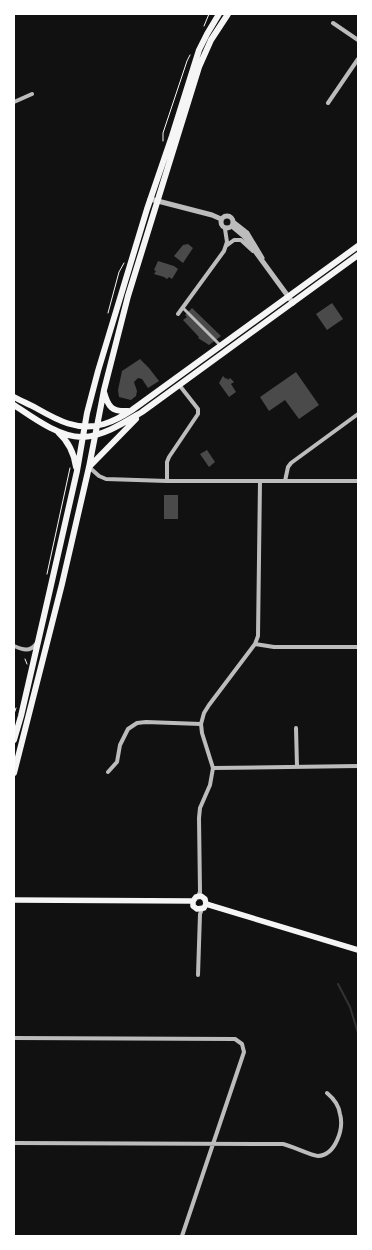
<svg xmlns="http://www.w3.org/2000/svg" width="372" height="1250" font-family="Signika,sans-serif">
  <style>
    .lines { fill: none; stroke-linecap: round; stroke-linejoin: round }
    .stream { stroke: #333; stroke-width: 2 }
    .building { fill: #4a4a4a }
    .path { stroke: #f5f5f5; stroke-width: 1 }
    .pedestrian { stroke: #bcbcbc; stroke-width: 3 }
    .minor { stroke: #bcbcbc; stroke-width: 4 }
    .tertiary { stroke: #bcbcbc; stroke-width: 5 }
    .secondary { stroke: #f5f5f5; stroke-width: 5.5 }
    .primary { stroke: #f5f5f5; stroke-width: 6 }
  </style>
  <rect width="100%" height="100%" fill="#111"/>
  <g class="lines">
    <path class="stream" d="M338,984L350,1007L358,1033"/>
  </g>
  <path class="building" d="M188,244L193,248L183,263L174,256L183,245Z
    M158,261L174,266L178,269L172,279L169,277L167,279L164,277L154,274L156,271L154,270Z
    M332,303L343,319L327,330L316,314Z
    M192,308L221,336L209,345L198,338L199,337L183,320L187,317L185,315Z
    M140,359L149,368L159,381L148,388L142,379L138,378L134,382L137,391L136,396L131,400L119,397L118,390L122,371Z
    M296,372L319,405L299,419L285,400L269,411L260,397Z
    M223,376L226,379L227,378L228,380L230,378L234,382L231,384L236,392L229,397L219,383Z
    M207,450L215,462L209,467L200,454Z
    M164,495H178V519H164Z"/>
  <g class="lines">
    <path class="path" d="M204,26L209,14
      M163,141V133L187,61L190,55
      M108,313L119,272L124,263
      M47,574L70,468
      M25,659L27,664
      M14,714L16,708"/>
    <path class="pedestrian" d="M183,308L221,346"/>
    <path class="minor" d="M333,23L358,40
      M14,102L32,94
      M328,103L358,59
      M226,246L234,240H241L253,251
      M178,314L224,251L227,242L225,229
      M89,467L99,476L106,479L167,481H358
      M167,481V462L169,457L198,414V409L180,386
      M285,481L288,467L291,463L358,414
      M255,644L274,647H358
      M14,646C23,650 30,652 36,644
      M296,728L297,766
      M213,768L358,766
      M108,772L117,762L120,745L128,729L137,723L146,722L201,724
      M198,896L200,892L199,818L200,808L210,785L213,768L202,733L201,724L204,713L209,705L255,644L258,636L260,481
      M198,975L200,914L202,909
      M14,1038L235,1039L242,1044L244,1052L182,1236
      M14,1143L283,1144C292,1146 312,1156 318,1156C336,1155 344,1128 340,1114C339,1106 333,1098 327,1093"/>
    <path class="tertiary" d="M150,199L212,215L221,219
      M221 222a6 6 0 1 1 12 0a6 6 0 1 1-12 0Z
      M233,222L247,233L262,258
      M232,226L244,236L293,303"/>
    <path class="secondary" d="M14,900L193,901
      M193,901V906L197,909L204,908L206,904
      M193,901L196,897L201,896L205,899L206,904
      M206,904L358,950"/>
    <path class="primary" d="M104,392C108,407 112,412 128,411
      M14,397C21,401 29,404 36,408C57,420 78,432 104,424C114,421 123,416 132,410L358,246
      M14,405C32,417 60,438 83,437C104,436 125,422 142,412L358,255
      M58,432C69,442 74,453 76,467
      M89,467L136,419
      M14,740L21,716L49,594L77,471L87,413L98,371L147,209L172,136L199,50L207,34L219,14
      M14,773L62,584L89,467L104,390L128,296L199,67L211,40L228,14"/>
  </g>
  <rect width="372" height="1250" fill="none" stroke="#ffffff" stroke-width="30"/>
</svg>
